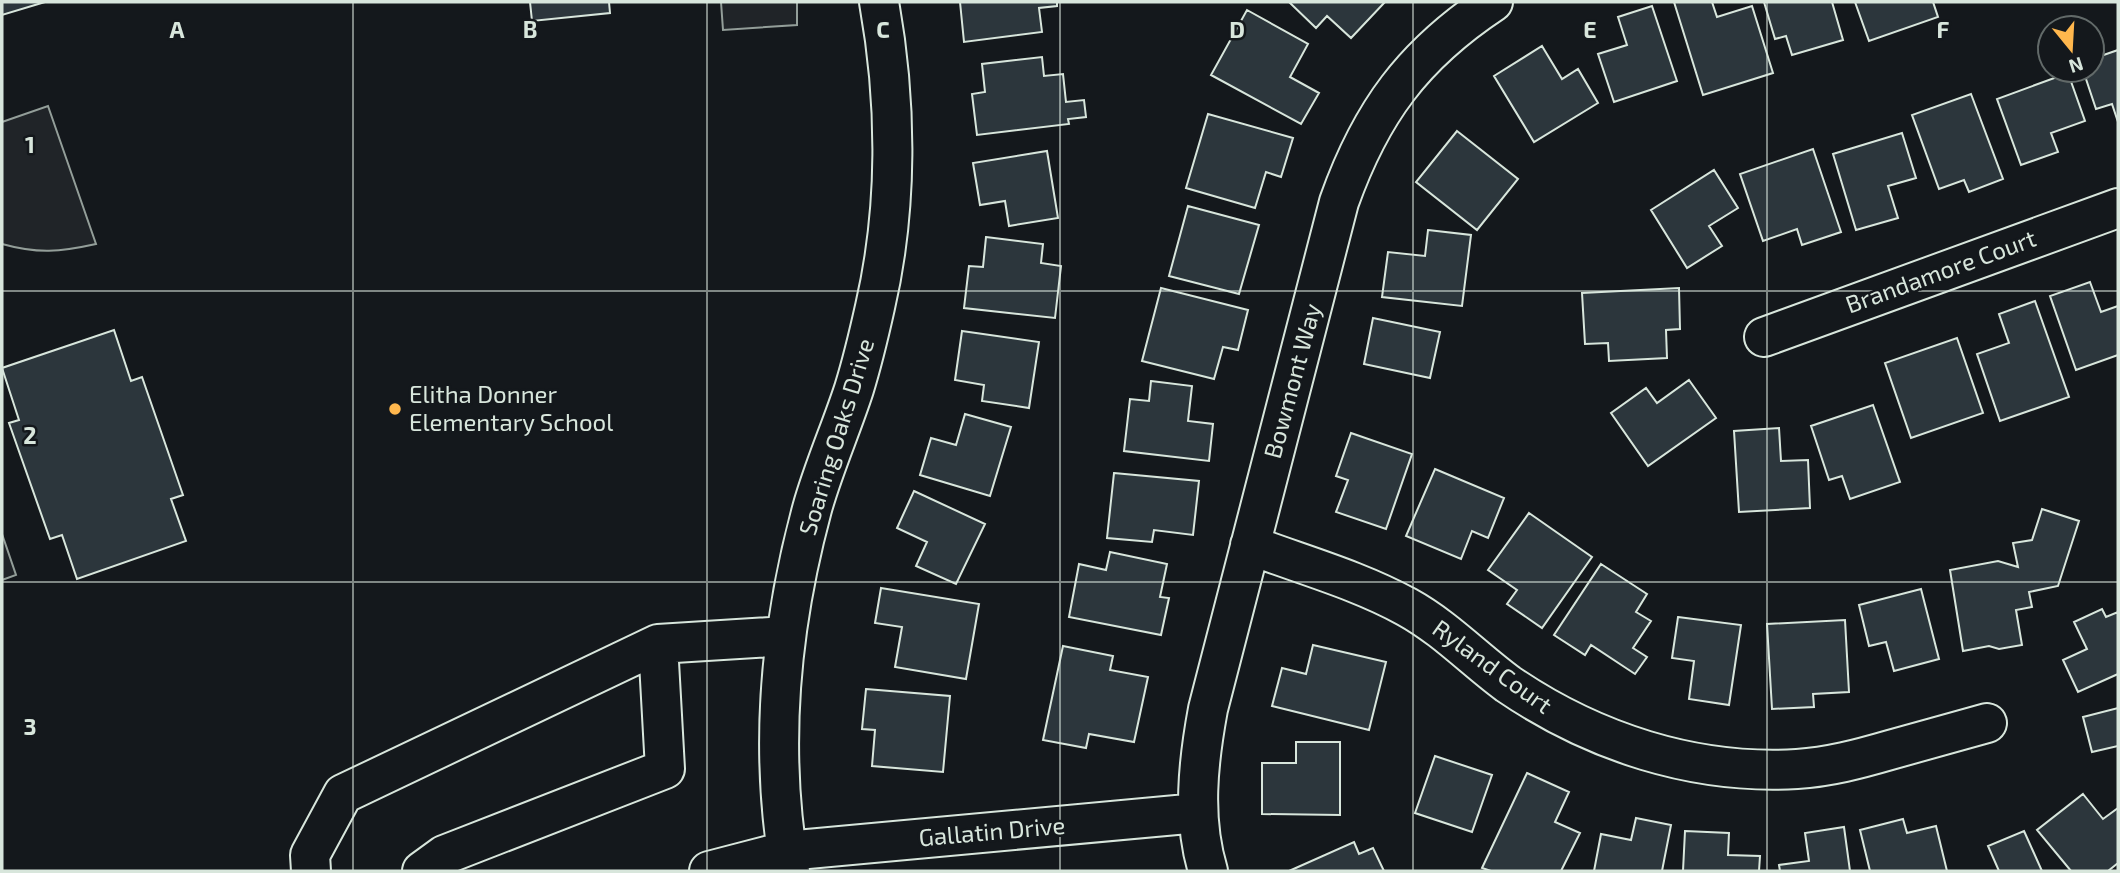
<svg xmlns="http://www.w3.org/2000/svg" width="2120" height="873" font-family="'Exo 2',sans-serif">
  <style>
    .green { fill: #202428; stroke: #939e99; stroke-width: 2 }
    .building { fill: #2c363c; stroke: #d8e6dc; stroke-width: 2 }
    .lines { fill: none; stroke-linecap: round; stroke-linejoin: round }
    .minor-casing { stroke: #d8e6dc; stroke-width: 42 }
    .minor { stroke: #14181c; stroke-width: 38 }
    .grid { fill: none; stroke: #d8e6dc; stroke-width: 2; stroke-opacity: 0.55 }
    .poi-dot { fill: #ffb74d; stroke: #14181c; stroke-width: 2.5 }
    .labels { text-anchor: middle; stroke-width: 5; stroke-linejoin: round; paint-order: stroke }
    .street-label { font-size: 24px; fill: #d8e6dc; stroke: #14181c }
    .poi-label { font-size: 24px; fill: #d8e6dc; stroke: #14181c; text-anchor: start }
    .grid-label { font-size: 23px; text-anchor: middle; font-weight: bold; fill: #d8e6dc; stroke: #14181c; stroke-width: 5; stroke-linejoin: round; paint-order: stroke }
  </style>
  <rect width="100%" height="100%" fill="#14181c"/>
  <path class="green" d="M721,2H797V25L723,30Z
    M48,106L96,244C60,252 38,254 2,244V122Z
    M2,534L16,575L2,580Z"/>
  <path class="building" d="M2,2H45L2,15Z
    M530,2H609L610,13L532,21Z
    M960,2H1057V6L1039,8L1042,32L964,42Z
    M1289,2H1385L1351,38L1327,16L1316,28Z
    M1674,2H1712L1717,17L1752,6L1773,73L1703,95Z
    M1764,2H1832L1843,40L1792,55L1786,36L1775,39Z
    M1855,2H1933L1938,17L1869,41Z
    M1652,6L1677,81L1614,102L1598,54L1627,45L1618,17Z
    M1247,10L1308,44L1290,77L1319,93L1301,124L1211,75Z
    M1542,46L1562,79L1578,69L1598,103L1534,142L1494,76Z
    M2118,50V122L2112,104L2096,109L2083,70H2092V59Z
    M1042,57L1044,76L1063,74L1066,102L1084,100L1086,117L1068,119L1069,124L977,135L972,94L985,92L982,64Z
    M2068,73L2085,121L2051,133L2058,152L2021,165L1997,99Z
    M1971,94L2003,179L1969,192L1964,180L1939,189L1912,115Z
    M1208,114L1293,138L1281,177L1266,172L1255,208L1186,188Z
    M1457,131L1518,179L1477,230L1416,182Z
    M1902,133L1916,178L1888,186L1898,218L1856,230L1833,154Z
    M1813,149L1841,232L1802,245L1797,229L1763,241L1740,174Z
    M1047,151L1058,218L1009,226L1005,201L980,205L973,163Z
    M1714,170L1738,208L1709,226L1722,246L1687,268L1651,210Z
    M1188,206L1259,225L1239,294L1169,276Z
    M1428,230L1471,235L1462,306L1382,297L1388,252L1425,256Z
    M986,237L1043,244L1041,263L1061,266L1055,318L964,308L969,266L983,267Z
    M2090,282L2101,312L2118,306V355L2076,370L2050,296Z
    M1161,288L1248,310L1238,350L1223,347L1214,379L1142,361Z
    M1679,288L1680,329L1666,330L1667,358L1609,361L1608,343L1585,344L1582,293Z
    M2035,301L2069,397L2000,421L1977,354L2009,343L1999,314Z
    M1373,318L1440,332L1430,378L1364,364Z
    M114,330L131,381L142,377L183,495L171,499L186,541L77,579L62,535L50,539L9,423L19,420L2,368Z
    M962,331L1039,342L1029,408L982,401L984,385L955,380Z
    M1957,338L1983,413L1911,438L1885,363Z
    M1689,380L1716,418L1648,466L1611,413L1646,388L1657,403Z
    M1151,381L1192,386L1188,421L1213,424L1209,461L1124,451L1130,399L1149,401Z
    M1873,405L1900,482L1850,499L1842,476L1829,480L1811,426Z
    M965,414L1011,427L990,496L920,475L931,438L956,445Z
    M1779,428L1781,461L1808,460L1810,508L1739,512L1734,431Z
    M1351,433L1412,454L1386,529L1336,512L1348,480L1336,476Z
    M1435,469L1504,498L1488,538L1472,531L1461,559L1406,536Z
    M1114,473L1199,481L1193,535L1154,530L1152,542L1107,538Z
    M914,491L985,524L956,584L916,566L927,542L897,528Z
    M2042,509L2079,521L2058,586L2029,592L2032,607L2016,610L2022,645L1999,649L1989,646L1963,651L1950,570L1998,561L2018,567L2013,543L2032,540Z
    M1529,513L1592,557L1542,628L1507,604L1517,590L1488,570Z
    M1110,552L1167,564L1160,597L1169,598L1161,635L1069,617L1079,564L1106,570Z
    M1601,564L1647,594L1636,612L1651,621L1633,648L1647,657L1635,674L1591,645L1585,655L1554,635Z
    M881,588L979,604L966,679L895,667L902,627L875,623Z
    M1921,589L1939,659L1894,671L1886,642L1869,646L1859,605Z
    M2102,609L2106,617L2118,612V674L2078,692L2063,660L2087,649L2074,622Z
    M1678,617L1741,625L1729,705L1689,699L1694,661L1672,658Z
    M1845,620L1849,692L1813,694L1814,707L1772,709L1767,624Z
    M1313,645L1386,662L1369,730L1272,706L1282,668L1306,674Z
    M1063,646L1113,656L1110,670L1148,677L1134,742L1089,734L1086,748L1043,740Z
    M866,689L950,696L943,772L872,766L875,730L862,729Z
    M2118,708V746L2092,752L2083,717Z
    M1296,742H1340V815L1262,814V763H1296Z
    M1435,756L1492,775L1472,832L1415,813Z
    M1527,773L1569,792L1555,822L1580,833L1561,871H1491L1482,868Z
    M2083,794L2103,819L2118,808V863L2108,871H2071L2037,830Z
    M1636,818L1671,825L1662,871H1594L1601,834L1631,840Z
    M1903,819L1907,833L1936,826L1947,871H1870L1860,830Z
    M1844,827L1850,871H1780L1779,865L1809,861L1805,833Z
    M1685,831L1729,833L1728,855L1760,856L1759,871H1683Z
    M2024,831L2042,871H1999L1988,846Z
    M1354,842L1359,854L1373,848L1384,871H1289Z"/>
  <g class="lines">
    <defs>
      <path id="minor" d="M1764,337L2118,208
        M1250,545C1303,565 1358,580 1407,607C1445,628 1474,659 1508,684C1593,742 1694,775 1797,769C1829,767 1859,759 1890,750C1922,741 1955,732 1987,723
        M311,871L310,855L343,794L658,644L786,636
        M422,871L444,855L665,769L658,644
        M709,871L786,851L1198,813
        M790,871C769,751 780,627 812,509C823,469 841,429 854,389C862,363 869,334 875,307C898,208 897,102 879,2
        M1208,871C1192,818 1198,763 1208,709L1339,202C1371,112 1413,55 1493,2"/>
    </defs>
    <use href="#minor" class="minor-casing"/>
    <use href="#minor" class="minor"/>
  </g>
  <path class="grid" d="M353,2V871M707,2V871M1060,2V871M1413,2V871M1767,2V871M2,291H2118M2,582H2118"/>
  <circle class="poi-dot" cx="395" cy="409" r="7"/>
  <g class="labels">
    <g class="street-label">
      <text transform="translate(1941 272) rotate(-20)" y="8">Brandamore Court</text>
      <text transform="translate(1293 381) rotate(-75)" y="8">Bowmont Way</text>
      <text transform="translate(837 437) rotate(-73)" y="8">Soaring Oaks Drive</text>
      <text transform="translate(1492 667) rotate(36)" y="8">Ryland Court</text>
      <text transform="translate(992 832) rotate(-5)" y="8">Gallatin Drive</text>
    </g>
    <g class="poi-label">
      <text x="409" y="403">Elitha Donner<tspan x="409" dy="28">Elementary School</tspan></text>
    </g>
  </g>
  <g class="grid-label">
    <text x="177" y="38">A</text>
    <text x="530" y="38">B</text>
    <text x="883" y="38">C</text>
    <text x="1237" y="38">D</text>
    <text x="1590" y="38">E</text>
    <text x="1943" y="38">F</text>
    <text x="30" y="153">1</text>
    <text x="30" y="444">2</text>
    <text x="30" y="735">3</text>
  </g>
  <rect width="2120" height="873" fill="none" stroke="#d8e6dc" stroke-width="7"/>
  <g transform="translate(2071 49) rotate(162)"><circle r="33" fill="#14181c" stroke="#626a69" stroke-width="2"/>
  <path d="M0-5L12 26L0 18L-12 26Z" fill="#ffb74d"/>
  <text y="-10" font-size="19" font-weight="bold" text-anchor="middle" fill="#d8e6dc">N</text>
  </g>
</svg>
